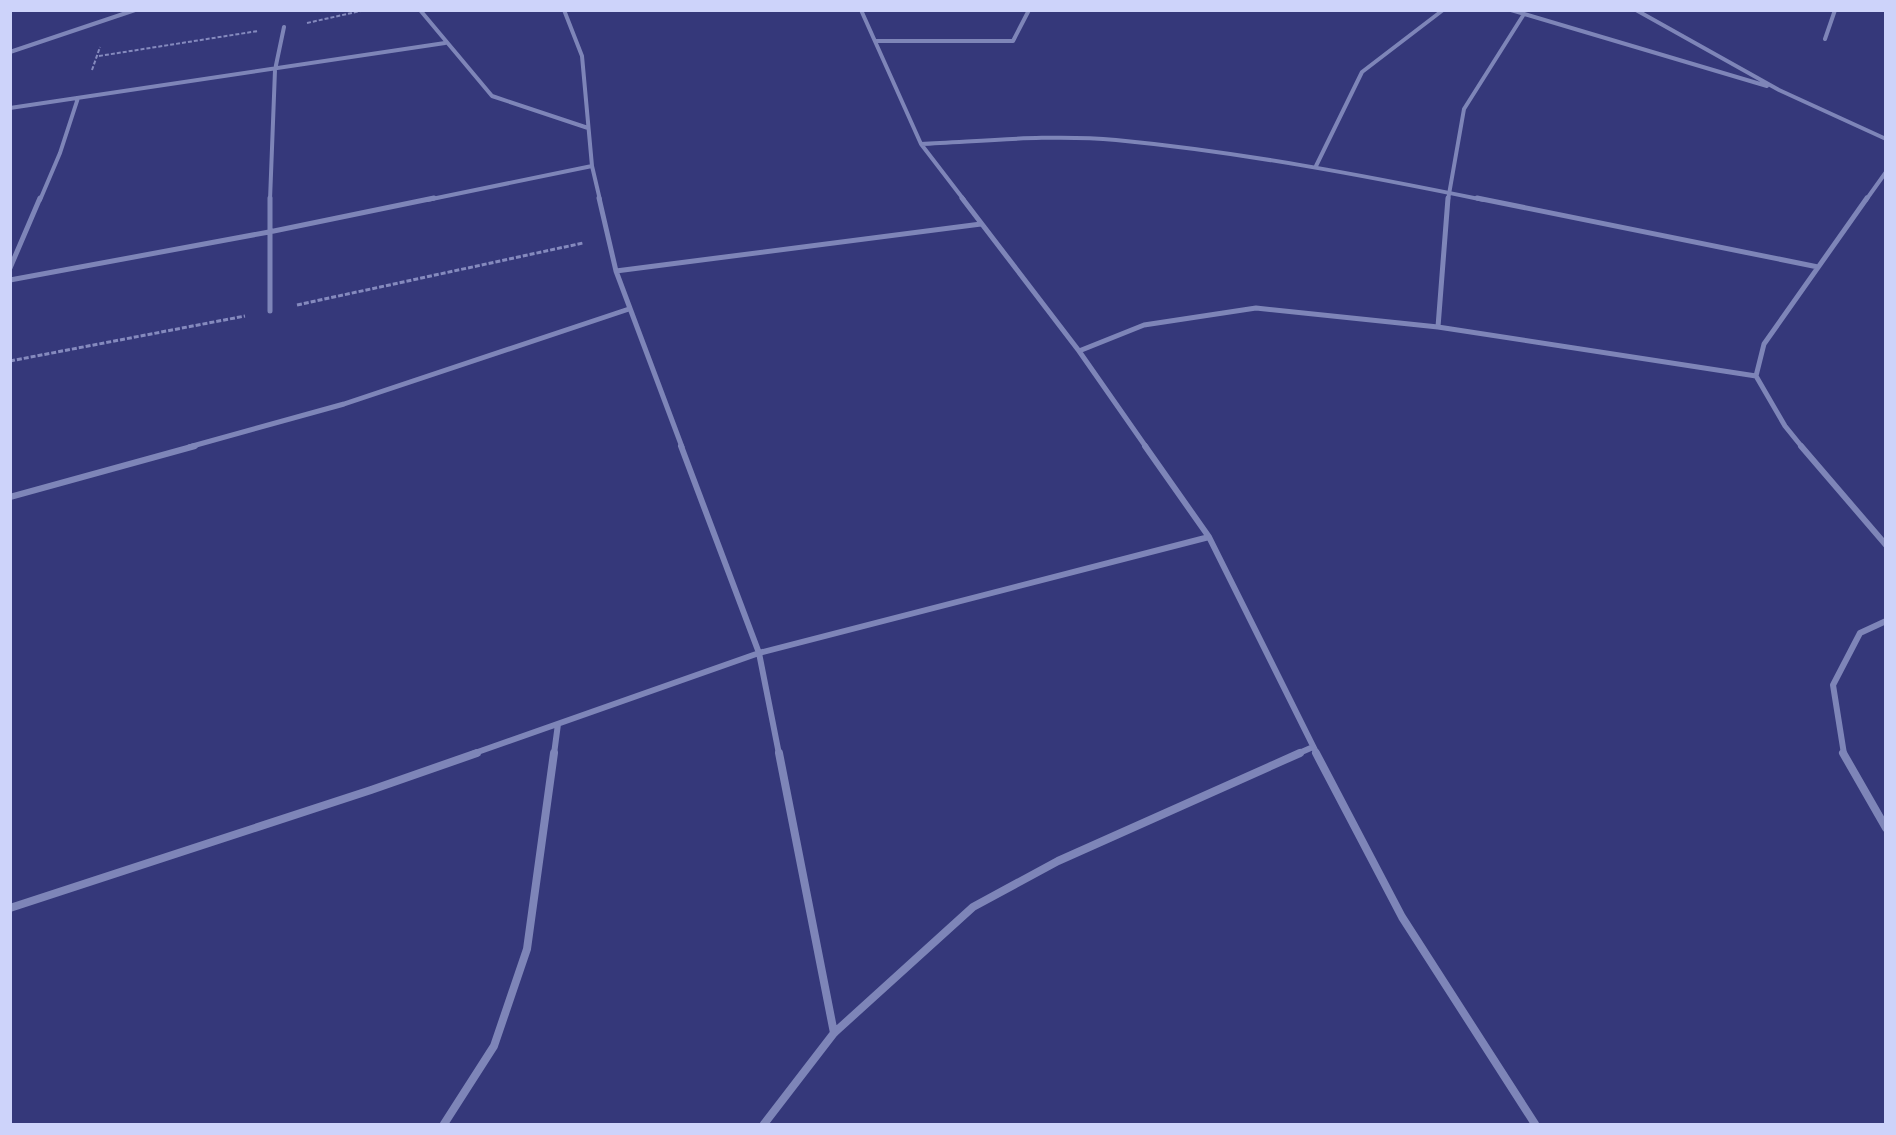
<svg xmlns="http://www.w3.org/2000/svg" width="1896" height="1135" font-family="Figtree,sans-serif">
  <style>
    .lines { fill: none; stroke-linecap: round; stroke-linejoin: round }
    .path-far1 { stroke: #858abe; stroke-width: 2; stroke-dasharray: 4 2; stroke-linecap: butt }
    .path { stroke: #858abe; stroke-width: 3; stroke-dasharray: 5 2; stroke-linecap: butt }
    .minor-far3 { stroke: #7e85b8; stroke-width: 4 }
    .minor-far2 { stroke: #7e85b8; stroke-width: 5 }
    .minor-far1 { stroke: #7e85b8; stroke-width: 6 }
    .minor { stroke: #7e85b8; stroke-width: 8 }
  </style>
  <rect width="100%" height="100%" fill="#35387a"/>
  <g class="lines">
    <path class="path-far1" d="M307,23L365,10
      M99,56L258,31
      M92,70L100,47"/>
    <path class="path" d="M297,305L583,243
      M10,361L245,316"/>
    <path class="minor-far3" d="M420,10L492,96L588,128
      M564,10L582,56L592,166L600,200
      M861,10L921,144L964,200
      M1511,10L1767,86
      M1636,10L1779,90L1886,139
      M1825,39L1835,10
      M875,41H1013L1029,10
      M10,52L135,10
      M10,108L445,43
      M921,144C986,141 1052,134 1116,140C1240,152 1362,175 1484,200
      M1316,166L1362,72L1443,10
      M40,200L60,153L78,98
      M270,200L275,70L284,27
      M427,200L592,166
      M1448,200L1464,109L1524,14
      M1866,200L1886,172"/>
    <path class="minor-far2" d="M599,198L616,271L682,447
      M962,198L1079,351L1146,447
      M1477,198L1818,267
      M10,268L40,198
      M616,271L981,224
      M10,280L269,232L434,198
      M270,311V198
      M1438,327L1448,198
      M1079,351L1144,325L1256,308L1438,327L1756,376
      M189,447L344,404L629,309
      M1802,447L1785,426L1756,376L1764,344L1867,198"/>
    <path class="minor-far1" d="M681,446L759,653L779,754
      M1145,446L1209,537L1317,754
      M1801,446L1886,545
      M10,497L195,446
      M472,754L759,653L1209,537
      M554,754L558,724
      M1297,754L1313,747
      M1844,754L1833,685L1860,633L1886,621"/>
    <path class="minor" d="M779,753L834,1033
      M1316,753L1402,917L1535,1124
      M1843,753L1886,828
      M10,908L371,790L477,753
      M444,1124L494,1046L527,949L554,753
      M764,1124L834,1033L973,907L1058,861L1300,753"/>
  </g>
  <rect width="1896" height="1135" fill="none" stroke="#cdd3fa" stroke-width="24"/>
</svg>
